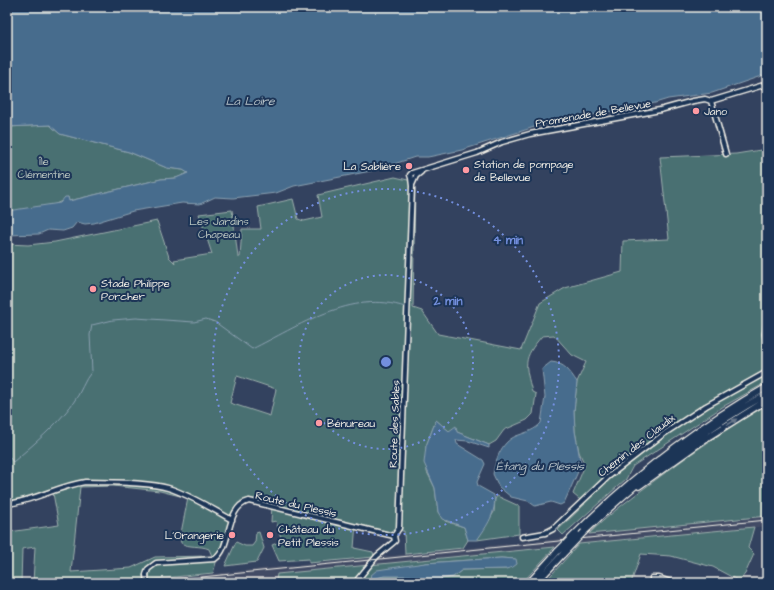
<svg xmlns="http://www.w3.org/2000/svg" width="774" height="590" font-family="'Architects Daughter',sans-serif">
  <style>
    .built { fill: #424c65 }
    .green { fill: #486f72; stroke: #9eb0ad; fill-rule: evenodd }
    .water { fill: #466c8d; stroke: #8ca1b1 }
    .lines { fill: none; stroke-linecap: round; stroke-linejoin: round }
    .stream { stroke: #8ca1b1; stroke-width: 1 }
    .minor-casing { stroke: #f4f1e8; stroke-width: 7 }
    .highway-casing { stroke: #f4f1e8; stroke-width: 8 }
    .minor { stroke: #1d3557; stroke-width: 4 }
    .highway { stroke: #1d3557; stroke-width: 5.5 }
    .rail { stroke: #f4f1e8; stroke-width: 1 }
    .minor-bridge-casing { stroke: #f4f1e8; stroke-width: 7; stroke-linecap: butt }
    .highway-bridge-casing { stroke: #f4f1e8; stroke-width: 8; stroke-linecap: butt }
    .minor-bridge { stroke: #1d3557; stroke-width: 4 }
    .highway-bridge { stroke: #1d3557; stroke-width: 5.5 }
    .oneway { fill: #68778a }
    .ring { fill: none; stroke: #738fde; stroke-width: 2; stroke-dasharray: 2 4 }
    .poi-dot { fill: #ff9aa2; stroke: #1d3557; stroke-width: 1.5 }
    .labels { text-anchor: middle; stroke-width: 4; stroke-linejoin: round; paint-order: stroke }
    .poi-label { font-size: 11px; fill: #f4f1e8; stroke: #1d3557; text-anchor: start }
    .street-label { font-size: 11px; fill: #f4f1e8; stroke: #1d3557 }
    .park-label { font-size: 11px; fill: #b8c4bf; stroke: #1d3557 }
    .water-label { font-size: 12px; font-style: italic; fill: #b7c2c8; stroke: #1d3557 }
    .centre { fill: #738fde; stroke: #1d3557; stroke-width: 2 }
    .ring-label { font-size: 12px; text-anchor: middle; font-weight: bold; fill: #738fde; stroke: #1d3557; stroke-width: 4; stroke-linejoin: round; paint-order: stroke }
  </style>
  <rect width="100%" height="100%" fill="#33425f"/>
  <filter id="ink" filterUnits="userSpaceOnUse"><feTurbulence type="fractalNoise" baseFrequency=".025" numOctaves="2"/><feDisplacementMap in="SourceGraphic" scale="8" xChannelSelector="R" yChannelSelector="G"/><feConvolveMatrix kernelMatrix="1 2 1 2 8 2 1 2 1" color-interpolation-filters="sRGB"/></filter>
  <g filter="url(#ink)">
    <path class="built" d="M767,516V526L579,544L589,534Z
      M564,538L555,547L277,574L274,583H209V580L185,583H151V580Z"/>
    <path class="green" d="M50,125L60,134L129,152L167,168L183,170L189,173L176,178L161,179L69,201L68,197C53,209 27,211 7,211V127Z
      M767,149V382L724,406L633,466L626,479L563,535L558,530L585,504L573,494L585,465L579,452L575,431L574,411L577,382L586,362L572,355L554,335L542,336C522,359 525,364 532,392L536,394L533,414L527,420L504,430L496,441L489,445L457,432L449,431L436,420L426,446L427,472L435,488L438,512L445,521L464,527L468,540L463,548L405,554L404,531L392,530L389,534L356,523L354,548L373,552L374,557L309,563V559L279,561L272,545L282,541L276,521L271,522L272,504C263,502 251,496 242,500C231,505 217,560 213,573L116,583H33L35,547L22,549L21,583H7V544H9V532L59,525L52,488L35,496L7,501V244L28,245L55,242L157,221L169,257L175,263L174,260L212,254L199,214L232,210L238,257H240L242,229H261L258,207L293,199L298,219L304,221L322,217L318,195L395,177L408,180L415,188L413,308L422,311L438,334L521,350L540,303L565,288L622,272L623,241L669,239L660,157L736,154ZM237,376L276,389L270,416L230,403ZM113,486L160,491L188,498L180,538L181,543C189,548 200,545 209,549L212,556L155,557L131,568L71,572L80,487Z
      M767,405V516L589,534C610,513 634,496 658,478C693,452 729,427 767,405Z
      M497,496L519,506V534L477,540L494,512L495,499Z
      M754,527L748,548L754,554L745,574L739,581L713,567L671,556L641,554L631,583H544L579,544Z
      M259,532L264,548L257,562L225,566L236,542L245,546H252L255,542L256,533Z
      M555,547L522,583H439L441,579L453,577L462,570L506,569L515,559L501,558L425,563L373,579L384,576H411L416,583H284L276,580L277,574Z"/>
    <path class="water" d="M7,7H767V74L712,93L668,99L655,103L544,124L462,150L428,157H415L376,170L294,186L276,193L233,198L215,197L200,204L182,203L133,211L94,223L85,224L77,222L72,228L63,231L48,230L39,234L7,235V211L60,203L65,197H68L69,201L161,179L176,178L188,173L183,170L167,168L129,152L60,134L50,125L7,127Z
      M551,362C565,363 570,372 577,382L574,411L575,431L581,465L564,503L560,505L551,502L535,506L528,501L511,497L499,487L493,474C496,458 502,440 519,435C527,432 535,430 541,423L545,397L542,369Z
      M436,420L449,431L456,426L457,432L489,445V448L468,441L456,440L457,444L483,460L485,464L477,482L478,486L494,495C497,512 487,526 477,540H468L464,527L442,519L438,512L435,488L424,463L426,446Z
      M501,558L516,559L517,564L513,567L506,569L462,570L453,577L441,579L439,583H416L411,576H384L373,579L370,576L377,570L425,563Z"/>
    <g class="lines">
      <path class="stream" d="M7,454L13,462C34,444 57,425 73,403C81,393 84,380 92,371L90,335L92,325L113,320L136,318L194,322L206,319L215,322L252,349C297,327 352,289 405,307"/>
      <defs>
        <path id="minor" d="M711,101L726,154
          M411,178L410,175L412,173L477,153L502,142L530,134L660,110L693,101L705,99L711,101L767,84
          M412,185L416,176L421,172
          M767,320L765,334L767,351
          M7,504C34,501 58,486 85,482C107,482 148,482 168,488C191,495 212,509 232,520
          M522,537L545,533L553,529L608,477L665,433L706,406L767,372
          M146,575L148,569L156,563L215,559C233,546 224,508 249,501L394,536
          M652,578H659L673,583
          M357,583L358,579L377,556L395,541L394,536L399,528L412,186L411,178"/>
        <path id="highway" d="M639,486L708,437L767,400
          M584,532C639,479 700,431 767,394
          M576,533C633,476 697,427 767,387
          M529,583L558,551
          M536,583L563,554"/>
      </defs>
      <use href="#minor" class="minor-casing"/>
      <use href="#highway" class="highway-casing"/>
      <use href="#minor" class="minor"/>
      <use href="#highway" class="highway"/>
      <path class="rail" d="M142,583L767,520"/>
      <defs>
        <path id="minor-bridge" d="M146,575L147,583"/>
        <path id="highway-bridge" d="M558,551L576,533
          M563,554L584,532"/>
      </defs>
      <use href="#minor-bridge" class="minor-bridge-casing"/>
      <use href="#highway-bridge" class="highway-bridge-casing"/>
      <use href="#minor-bridge" class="minor-bridge"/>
      <use href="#highway-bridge" class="highway-bridge"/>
    </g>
    <defs><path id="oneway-solid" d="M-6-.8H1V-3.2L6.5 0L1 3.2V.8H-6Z"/></defs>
    <use class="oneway" href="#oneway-solid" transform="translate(732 422) rotate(-33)"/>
  </g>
  <g class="ring">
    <circle cx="386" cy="362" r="87"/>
    <circle cx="386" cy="362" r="173"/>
  </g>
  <g class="poi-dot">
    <circle cx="696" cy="111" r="4"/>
    <circle cx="409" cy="166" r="4"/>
    <circle cx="466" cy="170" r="4"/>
    <circle cx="93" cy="289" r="4"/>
    <circle cx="319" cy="423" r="4"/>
    <circle cx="232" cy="535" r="4"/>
    <circle cx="270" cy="535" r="4"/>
  </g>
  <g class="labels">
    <g class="poi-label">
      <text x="704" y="115">Jano</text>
      <text x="474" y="168">Station de pompage<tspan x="474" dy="13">de Bellevue</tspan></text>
      <text x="401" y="170" text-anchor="end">La Sablière</text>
      <text x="101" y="287">Stade Philippe<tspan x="101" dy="13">Porcher</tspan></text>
      <text x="327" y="427">Bénureau</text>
      <text x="278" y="533">Château du<tspan x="278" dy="13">Petit Plessis</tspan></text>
      <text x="224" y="539" text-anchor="end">L'Orangerie</text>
    </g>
    <g class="street-label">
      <text transform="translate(593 113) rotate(-10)" y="4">Promenade de Bellevue</text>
      <text transform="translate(394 424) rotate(-88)" y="4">Route des Sables</text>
      <text transform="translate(636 445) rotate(-38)" y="4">Chemin des Claudix</text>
      <text transform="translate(296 504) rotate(13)" y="4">Route du Plessis</text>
    </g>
    <g class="park-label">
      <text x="44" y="165">Île<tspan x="44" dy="13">Clémentine</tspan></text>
      <text x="219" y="225">Les Jardins<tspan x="219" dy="13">Chapeau</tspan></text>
    </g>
    <g class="water-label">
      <text x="250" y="105">La Loire</text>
      <text x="540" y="470">Étang du Plessis</text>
    </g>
  </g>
  <circle cx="386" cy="362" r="6" class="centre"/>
  <g class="ring-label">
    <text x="508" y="244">4 min</text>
    <text x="448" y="305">2 min</text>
  </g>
  <rect width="774" height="590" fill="none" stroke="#1d3557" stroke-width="24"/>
  <rect x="12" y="12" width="750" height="566" fill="none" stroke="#f4f1e8" stroke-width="1.5" filter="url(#ink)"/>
</svg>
